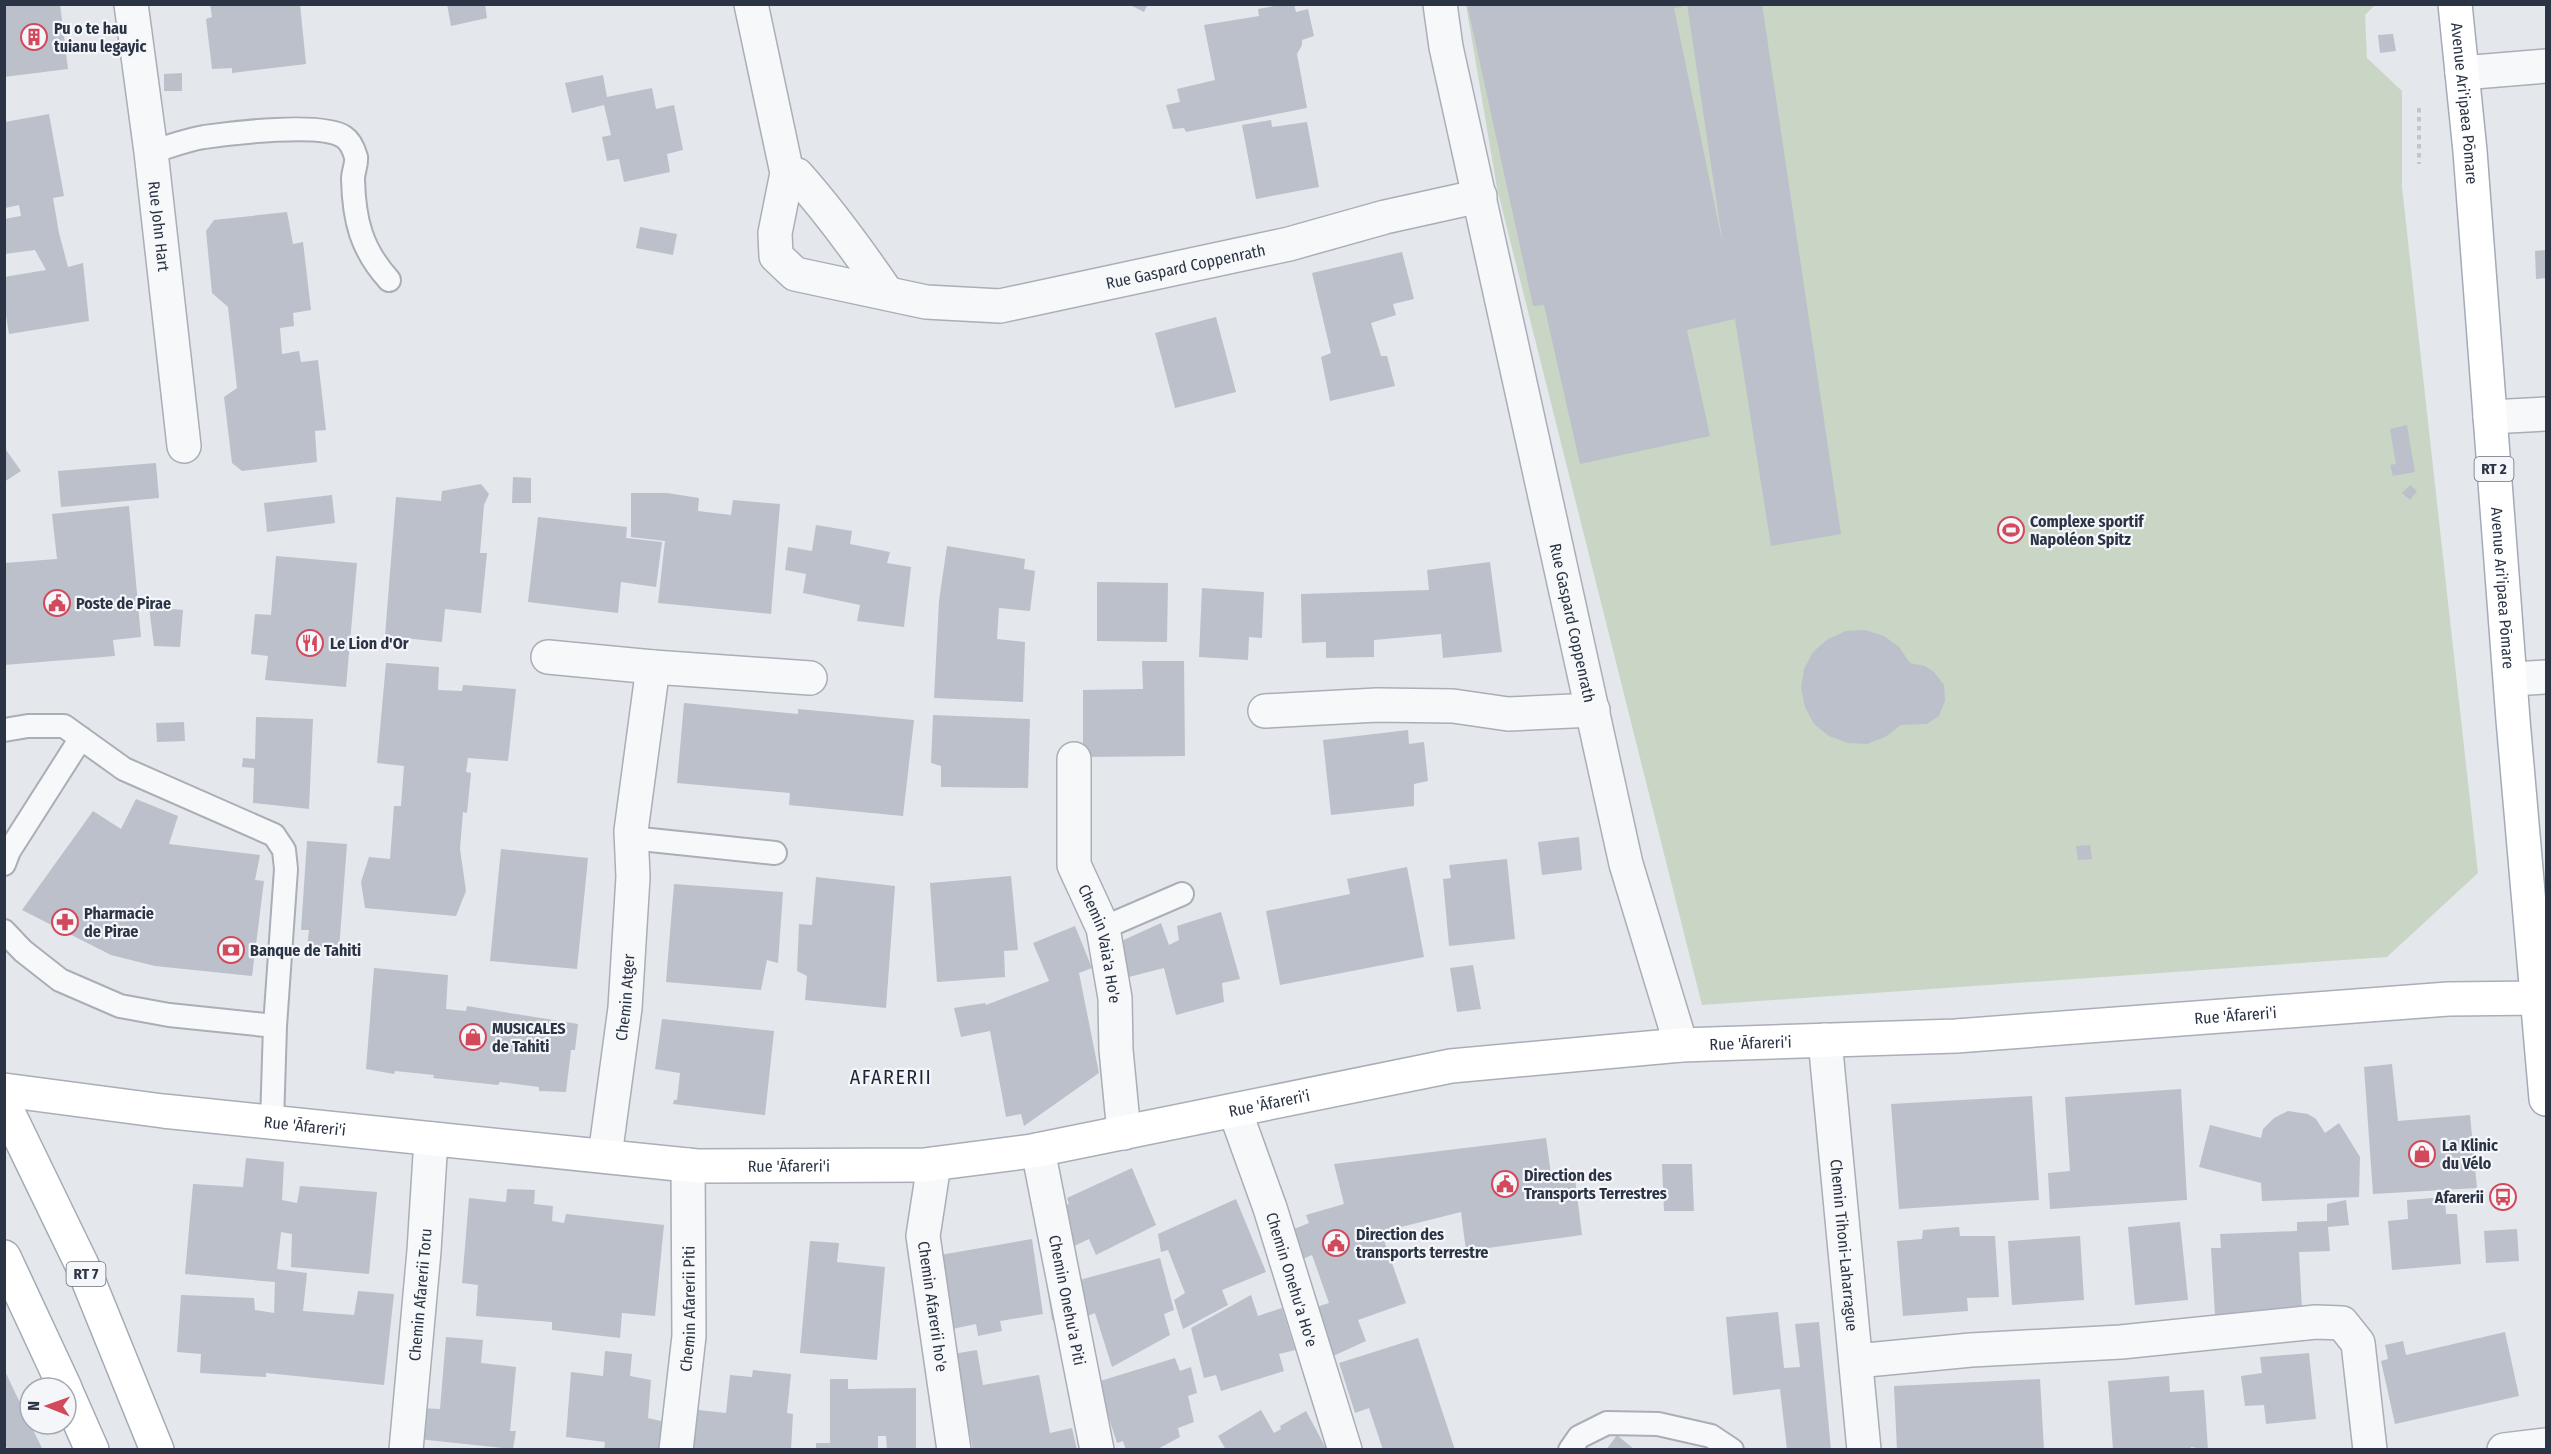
<svg xmlns="http://www.w3.org/2000/svg" width="2551" height="1454" font-family="'Fira Sans Condensed',sans-serif">
  <style>
    .green { fill: #c9d6c5 }
    .building { fill: #bbc0ca }
    .lines { fill: none; stroke-linecap: round; stroke-linejoin: round }
    .lane-casing { stroke: #a9aeb7; stroke-width: 26 }
    .street-casing { stroke: #a9aeb7; stroke-width: 36 }
    .secondary-casing { stroke: #a9aeb7; stroke-width: 36 }
    .primary-casing { stroke: #a3abb8; stroke-width: 36 }
    .path { stroke: #c2c5cb; stroke-width: 4; stroke-dasharray: 4.5 4.5; stroke-linecap: butt }
    .lane { stroke: #f7f8fa; stroke-width: 22 }
    .street { stroke: #f7f8fa; stroke-width: 33 }
    .secondary { stroke: #fff; stroke-width: 33 }
    .primary { stroke: #fff; stroke-width: 33 }
    .labels { text-anchor: middle; stroke-width: 4.5; stroke-linejoin: round; paint-order: stroke }
    .shield { fill: #f4f6f9; stroke: #676e7b; stroke-width: 1.5 }
    .shield-label { font-size: 15px; font-weight: bold; fill: #2b3445 }
    .poi-label { font-size: 16px; font-weight: bold; fill: #2b3445; stroke: #f4f6f9; text-anchor: start }
    .street-label { font-size: 16px; fill: #2b3445; stroke: #f4f6f9 }
    .quarter-label { font-size: 20px; letter-spacing: 1.5px; fill: #1d2536; stroke: #f4f6f9 }
  </style>
  <rect width="100%" height="100%" fill="#e4e7ec"/>
  <path class="green" d="M1466,5H2375L2365,15L2367,58L2402,91V187L2478,873L2387,957L1702,1005L1497,188Z"/>
  <path class="building" d="M4,4H60L68,69L4,77Z
    M210,4H300L306,64L232,73V68L212,69L206,19L212,17Z
    M447,4H485L487,18L451,26Z
    M1128,4H1148L1144,12Z
    M1285,4H1294L1296,12L1308,9L1314,36L1302,40V45L1297,54L1307,108L1186,132L1184,128L1173,129L1166,105L1180,102L1177,89L1215,80L1204,25L1259,16L1258,9Z
    M1467,4H1682V7L1674,8L1723,245L1687,4H1762L1841,534L1771,546L1735,319L1687,330L1710,436L1580,464L1544,305L1533,306Z
    M2393,34L2396,51L2380,53L2378,35Z
    M182,73V91H164V74Z
    M603,75L607,97L652,88L656,109L674,105L683,150L667,154L670,172L624,182L619,159L607,161L602,137L611,135L604,105L572,113L565,83Z
    M49,114L64,196L53,198L59,233L68,267L83,263L89,321L9,334L4,303V277L46,270L35,250L4,254V219L21,216L19,205L5,208V122Z
    M1271,120L1272,127L1307,122L1319,187L1256,199L1242,125Z
    M287,212L293,244L303,242L311,310L293,313L294,326L280,328L282,354L299,351L301,362L318,360L326,430L315,431L317,462L242,471L232,463L224,397L237,388L228,307L212,293L206,231L214,220Z
    M640,227L677,234L673,255L636,248Z
    M2546,250V278L2536,279L2535,251Z
    M1402,252L1414,299L1393,304L1396,315L1371,323L1381,356H1387L1395,386L1330,401L1321,357L1331,353L1312,273Z
    M1216,317L1236,392L1175,408L1155,333Z
    M2407,425L2415,472L2393,476L2390,465L2396,464L2390,429Z
    M4,447L21,471L4,482Z
    M156,463L159,498L61,507L58,471Z
    M513,477L531,478V503H512Z
    M481,484L489,494L484,505L480,553H487L481,613L445,609L442,642L385,636L396,497L441,501L442,491Z
    M2410,485L2417,491L2410,500L2402,493Z
    M631,493H667L699,498L698,511L731,515L733,500L780,504L771,614L658,603L665,541L631,537Z
    M332,495L335,523L267,532L264,503Z
    M129,506L141,637L113,640L115,656L4,665V563L57,559L52,514Z
    M538,517L627,527L626,538L662,542L656,587L621,582L618,613L528,602Z
    M816,525L852,531L850,544L890,552L887,563L911,567L904,627L857,621L860,605L803,593L806,574L785,570L788,547L812,551Z
    M947,546L1025,559L1024,569L1035,571L1030,611L999,608L997,639L1025,642L1023,702L934,698L939,601Z
    M276,556L357,563L346,687L265,680L268,656L251,654L255,614L271,615Z
    M1490,562L1502,652L1443,658L1441,634L1374,640V657L1326,658V642L1302,643L1301,594L1429,590L1427,570Z
    M1097,582L1168,583L1167,642L1097,641Z
    M1202,588L1264,592L1262,638L1249,637L1248,660L1199,657Z
    M149,607L183,610L180,647L154,646Z
    M1865,630L1884,636L1899,647L1910,663L1925,666L1934,672L1944,685L1945,701L1939,716L1927,724L1901,725L1885,737L1867,744L1848,743L1829,736L1814,724L1805,707L1801,688L1804,669L1813,652L1828,639L1846,631Z
    M1142,661H1184L1185,756L1083,757V690L1143,689Z
    M386,663L439,667L438,690L462,691L463,685L516,689L508,761L468,758L466,772L471,773L467,813L463,812L460,849L466,891L456,916L365,908L361,882L369,857L390,859L394,806H401L404,766L377,763Z
    M684,703L798,714V709L914,720L903,816L789,805L790,793L677,783Z
    M933,715L1030,719L1028,788L941,787V766L931,763Z
    M256,717L313,719L309,809L253,803L254,768L242,767L243,758L255,759Z
    M184,722L185,741L157,742L156,723Z
    M1408,730L1409,744L1424,742L1428,781L1414,784V806L1331,815L1323,740Z
    M136,799L178,816L169,844L260,855L255,880L264,881L252,976L155,966L111,955L22,910L93,811L121,829Z
    M1579,837L1582,870L1542,875L1538,842Z
    M307,841L347,844L339,950L307,948L309,930H301Z
    M2090,845L2092,859L2078,860L2076,846Z
    M501,849L588,858L577,969L490,961Z
    M1507,859L1515,939L1449,946L1443,879L1451,878L1449,865Z
    M1407,867L1424,957L1280,985L1266,911L1350,894L1347,879Z
    M1011,876L1018,950L1004,951L1005,977L937,982L930,883Z
    M816,877L895,886L886,1008L805,1000L807,976L797,971L799,924L812,925Z
    M674,884L783,892L778,963L767,960L761,990L666,982Z
    M1221,912L1240,979L1222,983L1224,1002L1176,1015L1164,968L1125,978L1117,943L1161,923L1169,945L1179,940L1177,926Z
    M1075,926L1092,968L1079,973L1099,1073L1024,1126L1021,1114L1006,1117L990,1031L961,1037L954,1008L985,1003L986,1005L1049,981L1033,943Z
    M1473,965L1481,1009L1457,1012L1450,968Z
    M374,968L448,975L446,1009L466,1011L467,1006L578,1024L575,1050H571L566,1092L539,1091V1087L500,1082L498,1085L433,1078L434,1075L395,1071L394,1074L366,1069Z
    M662,1019L774,1031L765,1115L673,1104L674,1100H677L680,1073L655,1069Z
    M2392,1064L2398,1121L2470,1115L2477,1188L2373,1194L2364,1067Z
    M2181,1089L2187,1200L2050,1209L2048,1173L2070,1171L2065,1097Z
    M2032,1096L2039,1200L1899,1209L1891,1104Z
    M2288,1111L2308,1114L2316,1119L2325,1133L2339,1123L2360,1157L2359,1197L2262,1201L2261,1183L2199,1167L2210,1125L2261,1138L2263,1129L2274,1118Z
    M1546,1138L1551,1174L1574,1171L1582,1235L1466,1251L1461,1212L1381,1232L1406,1303L1358,1320L1366,1341L1320,1362L1304,1311L1329,1303L1312,1255L1291,1264L1284,1233L1309,1223L1306,1215L1344,1204L1334,1164Z
    M246,1158L284,1162L282,1200L297,1203L300,1186L377,1192L369,1274L291,1267L292,1234L281,1232L277,1269L307,1273L303,1311L354,1315L358,1291L394,1294L384,1385L266,1373V1377L200,1373L201,1354L177,1352L181,1295L254,1298L255,1310L274,1313L275,1282L185,1274L193,1184L243,1187Z
    M1662,1164H1692L1694,1211H1664Z
    M1132,1168L1156,1225L1096,1255L1089,1239L1070,1248L1067,1241L1073,1239L1060,1207L1069,1204L1067,1198Z
    M507,1189L535,1190L534,1204L553,1206L552,1221L564,1223L566,1214L664,1225L655,1316L622,1313L620,1338L552,1330V1322L476,1316L478,1285L462,1283L469,1198L506,1202Z
    M2445,1197L2446,1214H2457L2461,1264L2392,1270L2388,1221L2408,1219L2407,1200Z
    M1236,1199L1266,1272L1222,1290L1228,1305L1183,1329L1174,1300L1185,1293L1168,1250L1161,1252L1158,1234Z
    M2346,1200L2349,1225L2328,1227L2330,1251L2299,1252L2302,1309L2215,1315L2211,1248H2221L2220,1234L2297,1231V1222L2327,1221V1204Z
    M2180,1222L2188,1300L2135,1305L2128,1227Z
    M1959,1227L1960,1236H1995L1999,1297L1967,1298L1968,1311L1903,1316L1897,1241L1922,1239L1923,1230Z
    M2517,1229L2519,1261L2486,1263L2484,1231Z
    M2080,1236L2084,1300L2012,1305L2008,1241Z
    M1032,1239L1043,1314L1000,1321L1002,1331L978,1336L976,1324L952,1329L940,1255Z
    M810,1241L839,1243L837,1262L885,1267L877,1360L800,1353Z
    M1160,1258L1174,1310L1164,1314L1170,1335L1112,1367L1095,1313L1085,1317L1076,1281Z
    M1052,1279L1059,1319L1052,1320L1046,1280Z
    M1251,1295L1258,1316L1282,1308L1295,1350L1279,1354L1284,1371L1221,1391L1216,1375L1204,1378L1191,1328Z
    M1778,1312L1784,1368L1800,1367L1795,1324L1819,1322L1831,1450H1787L1780,1389L1733,1395L1726,1317Z
    M2505,1332L2519,1396L2395,1424L2381,1361L2388,1359L2385,1345L2403,1341L2406,1355Z
    M446,1337L483,1340L481,1363L516,1367L510,1431H516L513,1449L418,1439L420,1408L440,1409Z
    M1418,1338L1455,1450H1383L1369,1408L1355,1413L1339,1363Z
    M977,1350L983,1385L1039,1375L1050,1433L1072,1428L1077,1450H973L968,1425L954,1428L941,1356Z
    M605,1351L632,1354L630,1376L651,1380L648,1418L665,1422L662,1450H604L605,1442L566,1437L571,1372L603,1376Z
    M2309,1353L2316,1419L2266,1424L2264,1405L2245,1406L2241,1376L2262,1373L2260,1357Z
    M1175,1358L1180,1371L1191,1367L1197,1393L1188,1396L1194,1422L1178,1428L1180,1437L1156,1450H1126L1123,1441L1117,1443L1097,1382Z
    M4,1369L30,1424L43,1450H8L4,1442Z
    M753,1370L791,1374L787,1413L793,1414L791,1450H685L689,1409L726,1413L730,1375L752,1377Z
    M2169,1376L2170,1392L2204,1390L2208,1450L2191,1447V1450H2113L2108,1381Z
    M830,1379H848V1389L916,1388V1450H887L886,1436H878V1450H816V1443H830Z
    M2040,1379L2044,1450H1897L1894,1386Z
    M1261,1410L1274,1433L1281,1429L1280,1426L1306,1411L1327,1450H1226L1218,1436Z
    M1617,1435L1635,1450H1606Z"/>
  <g class="lines">
    <defs>
      <path id="lane" d="M151,152C168,147 186,140 204,137C232,133 322,122 344,137C350,141 354,150 356,157C357,164 353,172 353,179C354,220 361,249 389,280
        M4,730L28,726H64L124,769L274,835L284,850L286,869L275,1026L272,1123
        M631,838L775,853
        M4,864L9,851L81,738
        M1103,928L1182,894
        M4,931L23,951L60,980L120,1006L169,1015L275,1026
        M1570,1450L1579,1437L1607,1423L1658,1424L1711,1436L1732,1450"/>
      <g id="street">
        <path id="s1" d="M131,4L151,152L184,446"/>
        <path id="s2" d="M751,4L787,173L775,233L776,256L795,274L926,302L1000,306L1289,244L1385,217L1480,196"/>
        <path id="s3" d="M1440,4L1446,47L1626,864L1681,1045"/>
        <path d="M2462,73L2546,66"/>
        <path d="M787,173L797,175C830,212 859,252 887,293"/>
        <path d="M2490,417L2546,414"/>
        <path d="M548,657L653,667"/>
        <path d="M2511,679L2546,677"/>
        <path d="M1265,711L1377,705L1453,706L1508,714L1593,710"/>
        <path id="s4" d="M1074,759V865L1103,928L1115,998L1116,1050L1124,1133"/>
        <path id="s5" d="M1825,1040L1864,1450"/>
        <path id="s6" d="M1235,1111L1270,1208L1345,1450"/>
        <path id="s7" d="M1038,1150L1097,1450"/>
        <path id="s8" d="M605,1156L625,1008L633,877L631,831L653,667L810,678"/>
        <path id="s9" d="M934,1164L923,1236L954,1450"/>
        <path d="M1856,1361L1971,1350L2121,1342L2316,1322L2342,1323L2358,1343L2370,1450"/>
        <path id="s10" d="M406,1450L424,1251L431,1139"/>
        <path id="s11" d="M676,1450L689,1336L688,1165"/>
        <path d="M2504,1450L2546,1445"/>
      </g>
      <g id="secondary">
        <path id="s12" d="M4,1090L163,1111L697,1166L924,1165L1032,1151L1451,1066L1681,1045L1956,1036L2448,999L2546,998"/>
      </g>
      <g id="primary">
        <path id="s13" d="M2455,4L2470,151L2513,720L2546,1099"/>
        <path d="M4,1104L82,1265L157,1450"/>
        <path d="M4,1257L65,1388"/>
        <path d="M66,1391L92,1450"/>
      </g>
    </defs>
    <use href="#lane" class="lane-casing"/>
    <use href="#street" class="street-casing"/>
    <use href="#secondary" class="secondary-casing"/>
    <use href="#primary" class="primary-casing"/>
    <path class="path" d="M2419,108V164"/>
    <use href="#lane" class="lane"/>
    <use href="#street" class="street"/>
    <use href="#secondary" class="secondary"/>
    <use href="#primary" class="primary"/>
  </g>
  <defs>
    <symbol id="building-ring" viewBox="-11 -11 22 22"><circle r="9.5" fill="#f4f6f9" stroke="#d1495b" stroke-width="1.5"/><path d="M-4-6H4V6H1V3H-1V6H-4ZM-2.5-4.3h1.7v1.8h-1.7ZM.8-4.3h1.7v1.8H.8ZM-2.5-1h1.7V.8h-1.7ZM.8-1h1.7V.8H.8Z" fill="#d1495b"/></symbol>
    <symbol id="stadium-ring" viewBox="-11 -11 22 22"><circle r="9.5" fill="#f4f6f9" stroke="#d1495b" stroke-width="1.5"/><path d="M0-5a6.5 5 0 1 0 0 10a6.5 5 0 1 0 0-10ZM-3.5-1.8h7v3.6h-7Z" fill="#d1495b"/></symbol>
    <symbol id="civic-ring" viewBox="-11 -11 22 22"><circle r="9.5" fill="#f4f6f9" stroke="#d1495b" stroke-width="1.5"/><path d="M-.6-6.5H3V-4.5H.6V-3L4-1V1h2V6H-6V1h2V-1L-.6-3ZM-1.2 2.5V6h2.4V2.5Z" fill="#d1495b"/></symbol>
    <symbol id="restaurant-ring" viewBox="-11 -11 22 22"><circle r="9.5" fill="#f4f6f9" stroke="#d1495b" stroke-width="1.5"/><path d="M-5-6h1v4h1v-4h1v4h1v-4h1v5L-1.5 .5V6h-2V.5L-5-1ZM5-6V6H3V1.5H1.5Q1.5-4 5-6Z" fill="#d1495b"/></symbol>
    <symbol id="pharmacy-ring" viewBox="-11 -11 22 22"><circle r="9.5" fill="#f4f6f9" stroke="#d1495b" stroke-width="1.5"/><path d="M-2-6h4v4h4v4h-4v4h-4v-4h-4v-4h4Z" fill="#d1495b"/></symbol>
    <symbol id="bank-ring" viewBox="-11 -11 22 22"><circle r="9.5" fill="#f4f6f9" stroke="#d1495b" stroke-width="1.5"/><path d="M-6-4H6V4H-6ZM0-2.3a2.3 2.3 0 1 0 0 4.6a2.3 2.3 0 1 0 0-4.6Z" fill="#d1495b"/></symbol>
    <symbol id="shop-ring" viewBox="-11 -11 22 22"><circle r="9.5" fill="#f4f6f9" stroke="#d1495b" stroke-width="1.5"/><path d="M-5-2.5h2.3a2.7 3.5 0 0 1 5.4 0H5L5.5 6h-11ZM-1.5-2.5h3a1.5 2.3 0 0 0-3 0Z" fill="#d1495b"/></symbol>
    <symbol id="bus-ring" viewBox="-11 -11 22 22"><circle r="9.5" fill="#f4f6f9" stroke="#d1495b" stroke-width="1.5"/><path d="M-5-6H5V4H4V6H2V4H-2V6H-4V4H-5ZM-3.5-4V0h7V-4ZM-3.5 1.2v1.5H-2V1.2ZM2 1.2v1.5H3.5V1.2Z" fill="#d1495b"/></symbol>
  </defs>
  <g fill-rule="evenodd">
    <use href="#building-ring" x="19" y="22" width="30" height="30"/>
    <use href="#stadium-ring" x="1996" y="515" width="30" height="30"/>
    <use href="#civic-ring" x="42" y="588" width="30" height="30"/>
    <use href="#restaurant-ring" x="295" y="628" width="30" height="30"/>
    <use href="#pharmacy-ring" x="50" y="907" width="30" height="30"/>
    <use href="#bank-ring" x="216" y="935" width="30" height="30"/>
    <use href="#shop-ring" x="458" y="1022" width="30" height="30"/>
    <use href="#shop-ring" x="2407" y="1139" width="30" height="30"/>
    <use href="#civic-ring" x="1490" y="1169" width="30" height="30"/>
    <use href="#bus-ring" x="2488" y="1182" width="30" height="30"/>
    <use href="#civic-ring" x="1321" y="1228" width="30" height="30"/>
  </g>
  <g class="labels">
    <g class="shield">
      <rect x="2474.5" y="457" width="39" height="24" rx="4.5"/>
      <rect x="66.5" y="1262" width="39" height="24" rx="4.5"/>
    </g>
    <g class="shield-label">
      <text x="2494" y="474">RT 2</text>
      <text x="86" y="1279">RT 7</text>
    </g>
    <g class="poi-label">
      <text x="54" y="34">Pu o te hau<tspan x="54" dy="18">tuianu legayic</tspan></text>
      <text x="2030" y="527">Complexe sportif<tspan x="2030" dy="18">Napoléon Spitz</tspan></text>
      <text x="76" y="609">Poste de Pirae</text>
      <text x="330" y="649">Le Lion d'Or</text>
      <text x="84" y="919">Pharmacie<tspan x="84" dy="18">de Pirae</tspan></text>
      <text x="250" y="956">Banque de Tahiti</text>
      <text x="492" y="1034">MUSICALES<tspan x="492" dy="18">de Tahiti</tspan></text>
      <text x="2442" y="1151">La Klinic<tspan x="2442" dy="18">du Vélo</tspan></text>
      <text x="1524" y="1181">Direction des<tspan x="1524" dy="18">Transports Terrestres</tspan></text>
      <text x="2484" y="1203" text-anchor="end">Afarerii</text>
      <text x="1356" y="1240">Direction des<tspan x="1356" dy="18">transports terrestre</tspan></text>
    </g>
    <g class="street-label">
      <text dy="6" stroke="none"><textPath href="#s13" startOffset="100">Avenue Ari'ipaea Pōmare</textPath></text>
      <text dy="6" stroke="none"><textPath href="#s1" startOffset="224">Rue John Hart</textPath></text>
      <text dy="6" stroke="none"><textPath href="#s2" startOffset="681">Rue Gaspard Coppenrath</textPath></text>
      <text dy="6" stroke="none"><textPath href="#s13" startOffset="586">Avenue Ari'ipaea Pōmare</textPath></text>
      <text dy="6" stroke="none"><textPath href="#s3" startOffset="633">Rue Gaspard Coppenrath</textPath></text>
      <text dy="6" stroke="none"><textPath href="#s4" startOffset="190">Chemin Vaia'a Ho'e</textPath></text>
      <text dy="6" stroke="none"><textPath href="#s8" startOffset="160">Chemin Atger</textPath></text>
      <text dy="6" stroke="none"><textPath href="#s12" startOffset="2247">Rue 'Āfareri'i</textPath></text>
      <text dy="6" stroke="none"><textPath href="#s12" startOffset="1761">Rue 'Āfareri'i</textPath></text>
      <text dy="6" stroke="none"><textPath href="#s12" startOffset="1275">Rue 'Āfareri'i</textPath></text>
      <text dy="6" stroke="none"><textPath href="#s12" startOffset="303">Rue 'Āfareri'i</textPath></text>
      <text dy="6" stroke="none"><textPath href="#s12" startOffset="789">Rue 'Āfareri'i</textPath></text>
      <text dy="6" stroke="none"><textPath href="#s5" startOffset="206">Chemin Tihoni-Laharrague</textPath></text>
      <text dy="6" stroke="none"><textPath href="#s6" startOffset="178">Chemin Onehu'a Ho'e</textPath></text>
      <text dy="6" stroke="none"><textPath href="#s10" startOffset="156">Chemin Afarerii Toru</textPath></text>
      <text dy="6" stroke="none"><textPath href="#s7" startOffset="153">Chemin Onehu'a Piti</textPath></text>
      <text dy="6" stroke="none"><textPath href="#s9" startOffset="144">Chemin Afarerii ho'e</textPath></text>
      <text dy="6" stroke="none"><textPath href="#s11" startOffset="142">Chemin Afarerii Piti</textPath></text>
    </g>
    <g class="quarter-label">
      <text x="891" y="1084">AFARERII</text>
    </g>
  </g>
  <rect width="2551" height="1454" fill="none" stroke="#2b3445" stroke-width="12"/>
  <g transform="translate(48 1406) rotate(271)"><circle r="28" fill="#f4f6f9" stroke="#a4a8b1" stroke-width="1.5"/>
  <path d="M0-4.5L10 22L0 15L-10 22Z" fill="#d1495b"/>
  <text y="-9" font-size="16" font-weight="bold" text-anchor="middle" fill="#2b3445">N</text>
  </g>
</svg>
